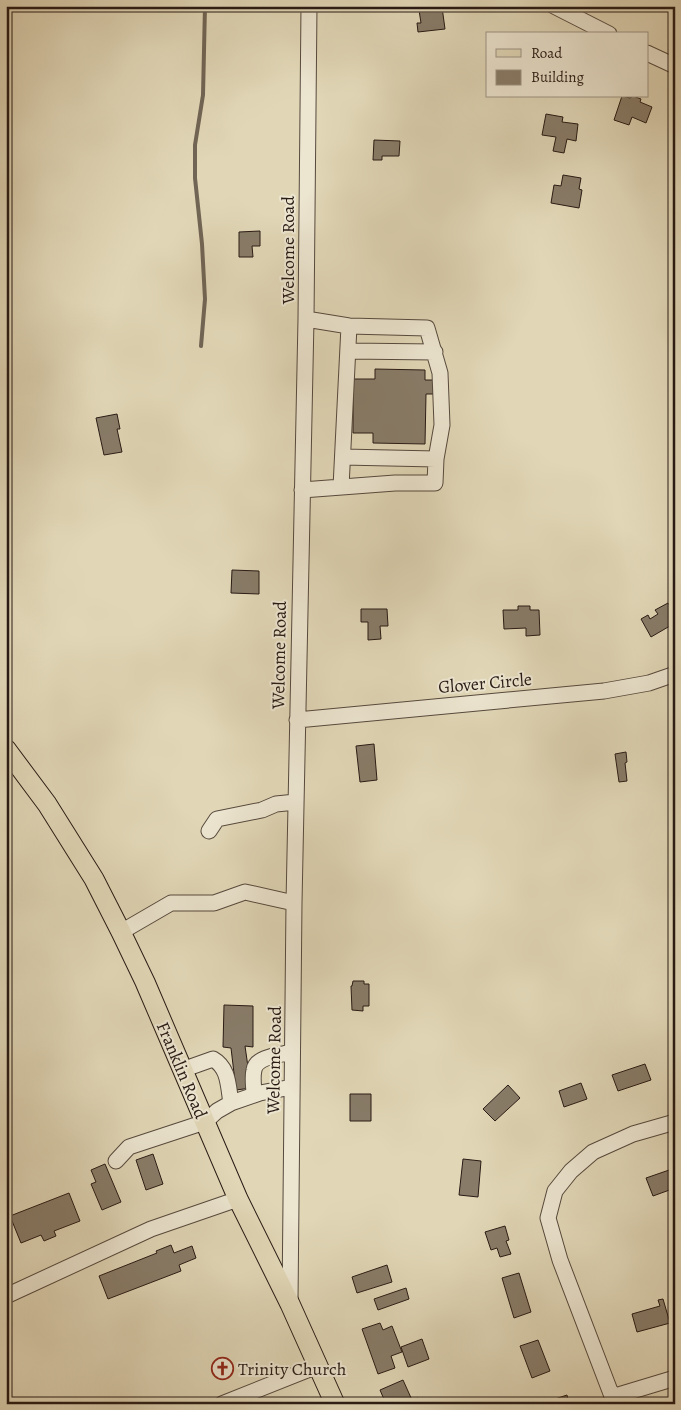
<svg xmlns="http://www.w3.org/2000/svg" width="681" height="1410" font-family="Alegreya,serif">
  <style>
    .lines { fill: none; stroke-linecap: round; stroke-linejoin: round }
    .stream { stroke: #716555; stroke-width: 4 }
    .building { fill: #887c69; stroke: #281a14 }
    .minor-casing { stroke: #56493d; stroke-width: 17 }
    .major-casing { stroke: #281a14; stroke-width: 21 }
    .minor { stroke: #ece5d0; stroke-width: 15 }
    .major { stroke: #e1d7b7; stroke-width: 19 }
    .labels { text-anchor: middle; stroke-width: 4; stroke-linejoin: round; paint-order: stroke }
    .street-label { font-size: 18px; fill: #281a14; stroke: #ece5d0 }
    .poi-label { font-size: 18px; fill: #281a14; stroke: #ece5d0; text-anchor: start }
  </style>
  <rect width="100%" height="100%" fill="#e1d7b7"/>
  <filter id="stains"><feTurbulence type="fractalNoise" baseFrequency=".004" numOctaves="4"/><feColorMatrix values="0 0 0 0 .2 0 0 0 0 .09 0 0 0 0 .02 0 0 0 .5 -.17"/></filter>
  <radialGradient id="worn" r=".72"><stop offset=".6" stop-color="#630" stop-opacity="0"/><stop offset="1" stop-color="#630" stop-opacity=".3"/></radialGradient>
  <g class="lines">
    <path class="stream" d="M201,346L205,299L202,244L195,178V145L203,95L205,6"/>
  </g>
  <path class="building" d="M442,7L445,29L418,32L417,23H421L419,10Z
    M622,96L630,98L633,96L641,99L640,102L652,107L646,123L632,117L629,125L614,120Z
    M546,114L563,117L562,122L578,124L576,141L567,139L564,153L553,151L556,137L542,135Z
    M374,140L400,141L399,156H382V160H373Z
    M563,175L581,178L579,189L582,190L579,208L551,203L554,185L561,186Z
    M260,231V246H252L253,257H239V232Z
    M375,369L425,370V380H435L434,394H426L425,444L373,443V433H353V379H375Z
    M117,414L120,429H117L122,452L104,455L96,418Z
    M232,570L259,571V594L231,593Z
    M668,603L675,615V623L651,637L641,619L648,615L650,619L658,614L655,610Z
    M518,606H530V610H539L540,635L526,636V628L504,629L503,610H518Z
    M361,609H387L388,626H380L381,639L368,640V622H361Z
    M374,744L377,780L360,782L356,746Z
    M626,752L627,762L625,763L627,781L619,782L615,754Z
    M353,981H364V984H369V1006H363V1011L352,1010L351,986H352Z
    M224,1005L253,1006V1047L245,1046L251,1088L236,1090L231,1048L223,1047Z
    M645,1064L651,1080L618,1091L612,1075Z
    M581,1083L587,1099L564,1107L559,1091Z
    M508,1085L520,1098L495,1121L483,1109Z
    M350,1094H371V1121H350Z
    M153,1154L163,1184L146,1190L136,1160Z
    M463,1159L481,1161L478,1197L459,1195Z
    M105,1164L121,1202L102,1210L91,1184L96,1182L91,1170Z
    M675,1168V1188L653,1196L646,1178Z
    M69,1193L80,1221L54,1231L56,1236L44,1241L41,1235L21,1243L10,1216Z
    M505,1226L509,1240L506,1241L511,1254L500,1257L497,1248L491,1250L485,1232Z
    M171,1245L174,1253L192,1246L196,1258L179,1265L181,1271L108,1299L99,1276L157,1253L156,1251Z
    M387,1265L392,1282L357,1293L352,1277Z
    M519,1273L531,1312L514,1318L502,1278Z
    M406,1288L409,1299L378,1310L374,1299Z
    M663,1299L670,1323L637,1332L632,1314L660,1306L658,1300Z
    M380,1323L383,1330L392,1326L402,1352L391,1356L395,1368L378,1374L362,1329Z
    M422,1339L429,1359L408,1367L401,1347Z
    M538,1340L550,1371L532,1378L520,1346Z
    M403,1380L412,1400L418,1398L420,1404H386L380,1390Z
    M567,1395L569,1404H550L549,1401Z"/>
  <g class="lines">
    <defs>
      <path id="minor" d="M554,6L609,34
        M647,53L675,66
        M348,351L435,352
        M343,457L436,459
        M341,487L349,326
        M302,490L395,483H435L436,459L442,425L440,373L427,328L349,326L306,319
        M297,720L604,691L649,683L675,674
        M209,831L217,819L262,810L276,804L296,802
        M121,932L171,903H214L245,892L294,903
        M182,1070L213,1059C229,1068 228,1086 231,1103
        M254,1095C254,1087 252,1078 254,1070C256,1056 281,1055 292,1052
        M116,1161L129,1147L205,1122L217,1111L231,1103L260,1093L292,1087
        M6,1296L151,1229L238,1199
        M290,1302L294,903L306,319L309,6
        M612,1397L675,1378
        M222,1404L317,1366
        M615,1404L560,1260L548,1218L555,1191L571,1171L593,1152L633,1134L675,1122"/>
      <path id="major" d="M6,749L47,804L94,879L121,932L145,982L238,1199L290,1304L335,1404"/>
    </defs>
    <use href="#minor" class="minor-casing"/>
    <use href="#major" class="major-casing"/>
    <use href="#minor" class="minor"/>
    <use href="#major" class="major"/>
  </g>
  <defs>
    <symbol id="church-ring" viewBox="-11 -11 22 22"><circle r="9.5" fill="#ece5d0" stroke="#8f2418" stroke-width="1.5"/><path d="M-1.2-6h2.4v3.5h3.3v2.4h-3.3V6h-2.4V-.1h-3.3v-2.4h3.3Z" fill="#8f2418"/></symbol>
  </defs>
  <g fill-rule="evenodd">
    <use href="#church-ring" x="210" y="1356" width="25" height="25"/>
  </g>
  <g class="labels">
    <g class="street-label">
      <text transform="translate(288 250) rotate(-90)" y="6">Welcome Road</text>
      <text transform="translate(279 655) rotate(-89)" y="6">Welcome Road</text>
      <text transform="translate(485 683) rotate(-5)" y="6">Glover Circle</text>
      <text transform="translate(274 1060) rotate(-89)" y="6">Welcome Road</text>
      <text transform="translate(182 1070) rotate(67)" y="6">Franklin Road</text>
    </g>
    <g class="poi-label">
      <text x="238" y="1375">Trinity Church</text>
    </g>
  </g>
  <rect width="681" height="1410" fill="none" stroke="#e1d7b7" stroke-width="25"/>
  <rect x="8" y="8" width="666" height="1395" fill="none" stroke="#281a14" stroke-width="2.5"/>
  <rect x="12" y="12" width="656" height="1385" fill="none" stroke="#281a14"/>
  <rect x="486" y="32" width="162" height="65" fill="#ece5d0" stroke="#9e9485"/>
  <rect x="496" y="49" width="25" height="8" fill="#e1d7b7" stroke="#9e9485"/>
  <text x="531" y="58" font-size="15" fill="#281a14">Road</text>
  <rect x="496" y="70" width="25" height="15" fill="#887c69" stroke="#9e9485"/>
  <text x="531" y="82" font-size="15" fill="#281a14">Building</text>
  <rect width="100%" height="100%" filter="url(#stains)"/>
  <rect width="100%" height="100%" fill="url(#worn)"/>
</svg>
